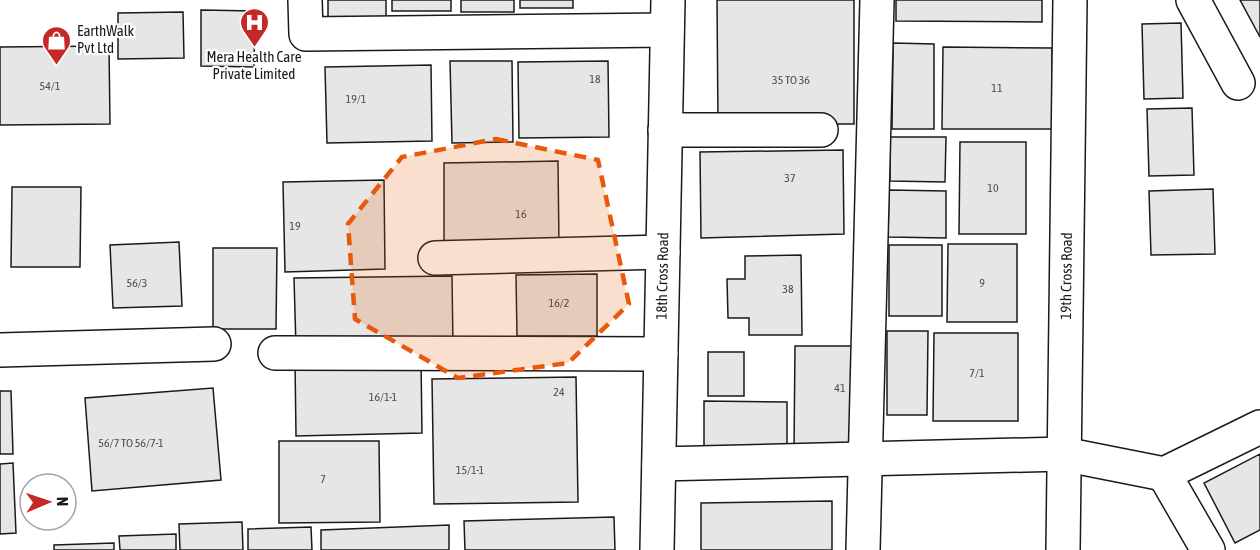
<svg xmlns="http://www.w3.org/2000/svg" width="1260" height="550" font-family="'Asap Condensed',sans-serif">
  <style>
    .building { fill: #e6e6e6; stroke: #1a1a1a; stroke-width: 1.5 }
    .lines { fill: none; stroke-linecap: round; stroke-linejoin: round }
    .minor-casing { stroke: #1a1a1a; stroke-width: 36 }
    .major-casing { stroke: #1a1a1a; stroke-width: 36 }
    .minor { stroke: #fff; stroke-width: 33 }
    .major { stroke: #fff; stroke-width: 33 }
    .marked { fill: #e8590c; fill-opacity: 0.2; stroke: #e8590c; stroke-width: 4.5; stroke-dasharray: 12 8; stroke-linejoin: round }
    .labels { text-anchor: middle; stroke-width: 4.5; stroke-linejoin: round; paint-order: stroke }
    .number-label { font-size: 12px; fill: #4d4d4d }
    .poi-label { font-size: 15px; fill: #1a1a1a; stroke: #fff; text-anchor: start }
    .street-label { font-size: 15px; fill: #1a1a1a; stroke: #fff }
  </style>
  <rect width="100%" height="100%" fill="#fff"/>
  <path class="building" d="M328,0H386V22L328,23Z
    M392,0H451V11H392Z
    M461,0H514V12H461Z
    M520,0H573V8H520Z
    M717,0H854V124H718Z
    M896,0H1042V22L896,21Z
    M1240,0H1260V37Z
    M201,10L255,11L254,67L201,66Z
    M183,12L184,58L118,59V13Z
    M1181,23L1183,98L1144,99L1142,24Z
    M893,43L934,44V129H892Z
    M109,46L110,124L0,125V47Z
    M943,47L1052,48V129H942Z
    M450,61H512L513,142L452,143Z
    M608,61L609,137L519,138L518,62Z
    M431,65L432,141L327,143L325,67Z
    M1192,108L1194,175L1149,176L1147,109Z
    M890,137H946L945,182L890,181Z
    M960,142H1026V234H959Z
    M843,150L844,234L701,238L700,152Z
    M558,161L559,246L444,247V163Z
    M384,180L385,269L285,272L283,182Z
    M12,187H81L80,267H11Z
    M1213,189L1215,254L1151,255L1149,191Z
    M889,190L946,191V238L888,237Z
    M179,242L182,306L113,308L110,245Z
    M948,244H1017V322H947Z
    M889,245H942V316H889Z
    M213,248H277L276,329H213Z
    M801,255L802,335H749V318H728L727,279H745V256Z
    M597,274V336H517L516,275Z
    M452,276L453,346L296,348L294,278Z
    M887,331H928L927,415H887Z
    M934,333H1018V421H933Z
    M795,346H857L856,449H794Z
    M708,352H744V396H708Z
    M421,359L422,433L296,436L295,361Z
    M576,377L578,502L434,504L432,379Z
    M213,388L221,480L92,491L85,398Z
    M0,391H11L13,454H0Z
    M704,401L787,402V457H704Z
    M279,441H379L380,522L279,523Z
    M1260,454V530L1235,543L1204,483Z
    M13,463L16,533L0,534V464Z
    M832,501V550H701V503Z
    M614,517L615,550H465L464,521Z
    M242,522L243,550H180L179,524Z
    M449,525V550H321V530Z
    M311,527L312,550H248V529Z
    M176,534V550H120L119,536Z
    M114,543V550H54V545Z"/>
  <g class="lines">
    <defs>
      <g id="minor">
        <path d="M305,0L306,34L667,30"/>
        <path d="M1193,0L1238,83"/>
        <path d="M665,130H821"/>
        <path d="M435,258L663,252"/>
        <path d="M0,350L214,344"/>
        <path d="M275,353L661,354"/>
        <path d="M659,464L1063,454L1164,474L1260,427"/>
        <path d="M1164,474L1208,550"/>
        <path d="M863,550L877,0"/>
        <path id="s1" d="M1063,550L1070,0"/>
      </g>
      <g id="major">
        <path id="s2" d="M657,550L668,0"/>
      </g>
    </defs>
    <use href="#minor" class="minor-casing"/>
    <use href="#major" class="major-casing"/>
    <use href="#minor" class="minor"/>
    <use href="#major" class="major"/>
  </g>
  <path class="marked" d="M496,139L598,160L629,304L568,363L458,378L355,319L348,224L402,157Z"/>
  <defs>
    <symbol id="hospital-pin" viewBox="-11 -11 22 30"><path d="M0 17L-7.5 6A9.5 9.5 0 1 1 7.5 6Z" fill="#c62828" stroke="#fff"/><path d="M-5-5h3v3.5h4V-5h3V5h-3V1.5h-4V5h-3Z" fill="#fff"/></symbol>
    <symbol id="shop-pin" viewBox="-11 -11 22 30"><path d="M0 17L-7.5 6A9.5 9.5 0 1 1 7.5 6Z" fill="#c62828" stroke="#fff"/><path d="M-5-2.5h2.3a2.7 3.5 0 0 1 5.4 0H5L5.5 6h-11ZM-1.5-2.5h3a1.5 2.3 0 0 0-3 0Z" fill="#fff"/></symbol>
  </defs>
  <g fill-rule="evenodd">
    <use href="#hospital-pin" x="238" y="6" width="33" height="45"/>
    <use href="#shop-pin" x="40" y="24" width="33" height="45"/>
  </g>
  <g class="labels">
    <g class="number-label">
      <text x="595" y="83">18</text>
      <text x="791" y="84">35 TO 36</text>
      <text x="50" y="90">54/1</text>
      <text x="997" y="92">11</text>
      <text x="356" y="103">19/1</text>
      <text x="790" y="182">37</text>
      <text x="993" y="192">10</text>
      <text x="521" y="218">16</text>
      <text x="295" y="230">19</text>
      <text x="137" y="287">56/3</text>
      <text x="982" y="287">9</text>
      <text x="788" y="293">38</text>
      <text x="559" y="307">16/2</text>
      <text x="977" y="377">7/1</text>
      <text x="840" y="392">41</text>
      <text x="559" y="396">24</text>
      <text x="383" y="401">16/1-1</text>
      <text x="131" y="447">56/7 TO 56/7-1</text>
      <text x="470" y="474">15/1-1</text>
      <text x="323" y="483">7</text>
    </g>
    <g class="poi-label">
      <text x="77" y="36">EarthWalk<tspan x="77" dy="17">Pvt Ltd</tspan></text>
      <text x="254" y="62" text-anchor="middle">Mera Health Care<tspan x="254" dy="17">Private Limited</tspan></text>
    </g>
    <g class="street-label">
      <text dy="5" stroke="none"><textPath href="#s2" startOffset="274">18th Cross Road</textPath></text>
      <text dy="5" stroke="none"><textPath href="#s1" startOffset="274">19th Cross Road</textPath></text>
    </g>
  </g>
  <g transform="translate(48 502) rotate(88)"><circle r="28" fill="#ffffff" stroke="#a3a3a3" stroke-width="1.5"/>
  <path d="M0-4.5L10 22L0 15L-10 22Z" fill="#c62828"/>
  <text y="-9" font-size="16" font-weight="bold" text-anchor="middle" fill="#1a1a1a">N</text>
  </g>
</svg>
